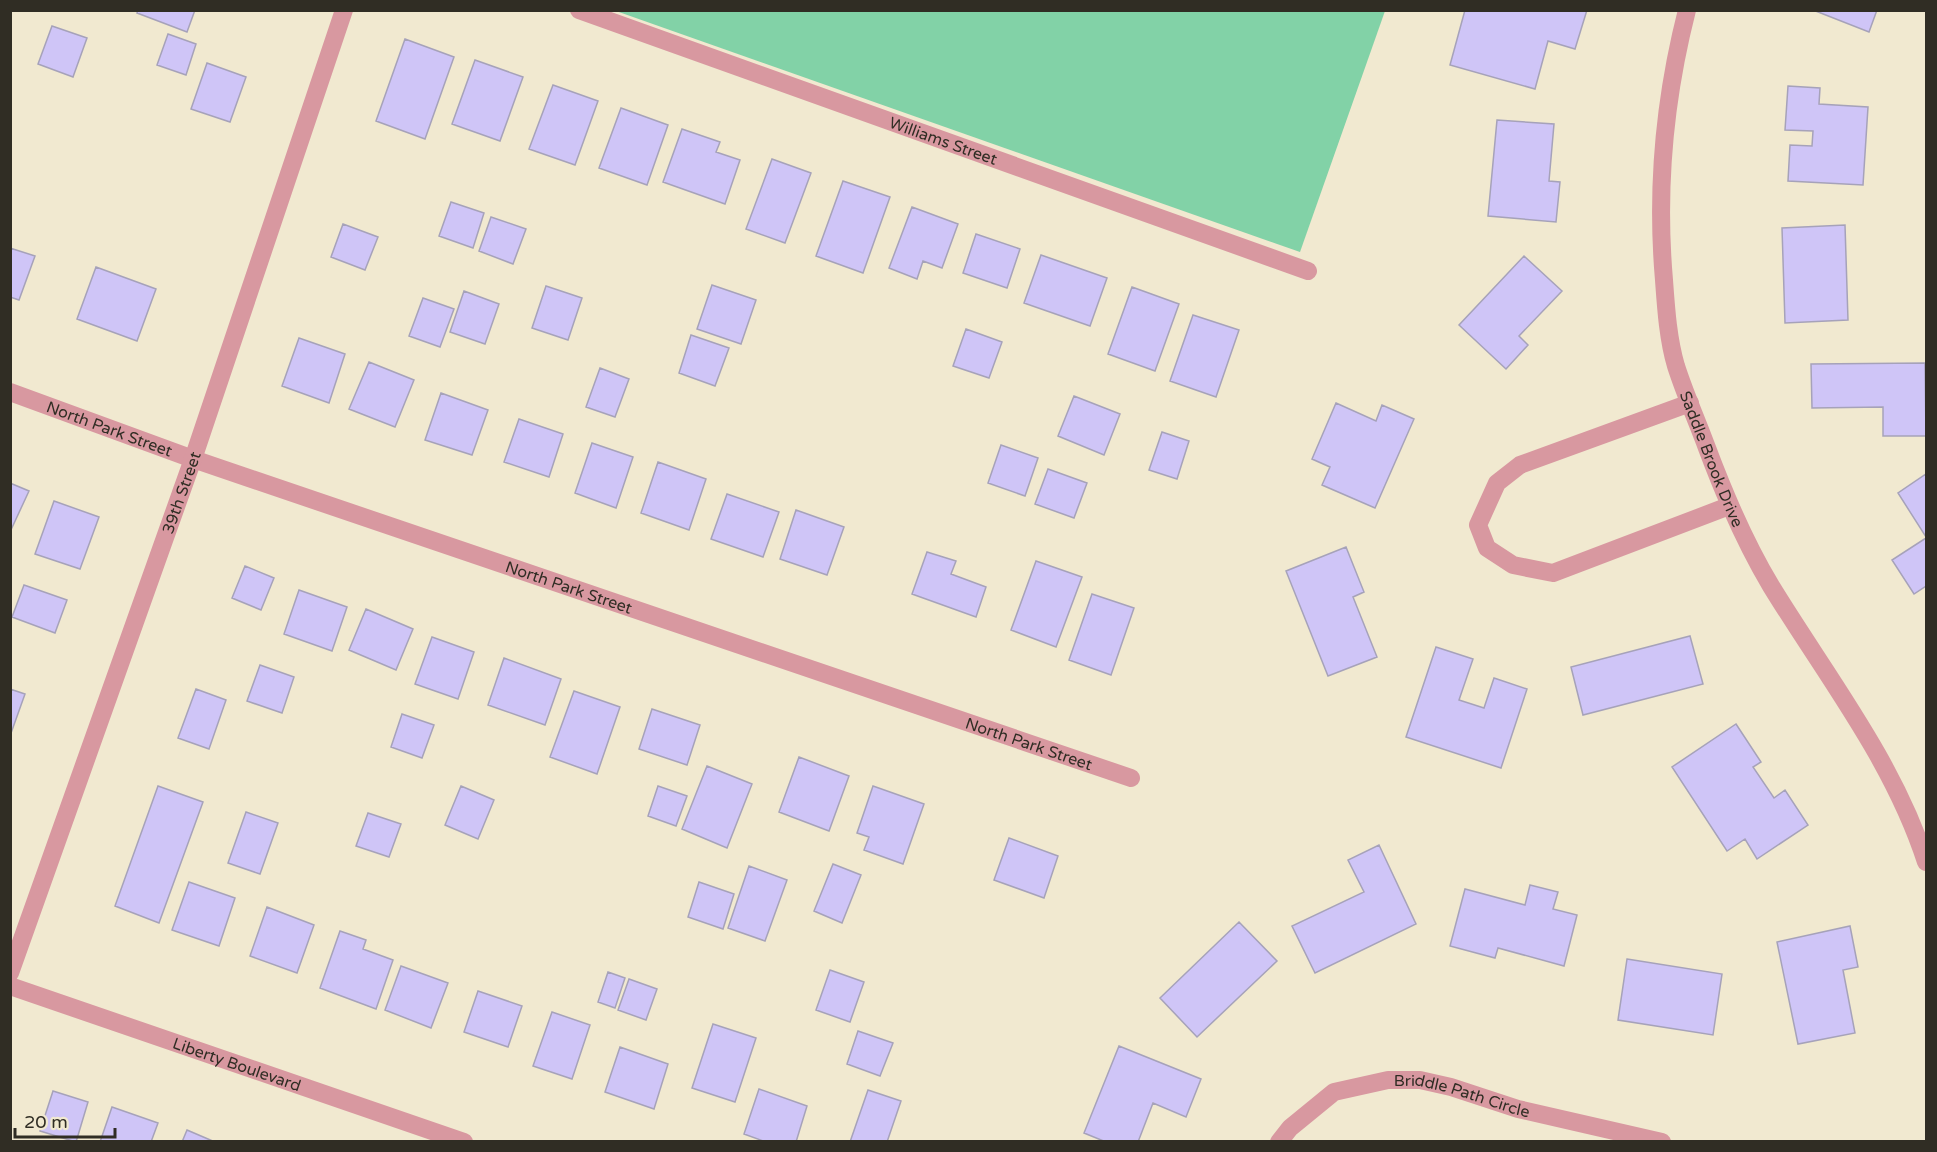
<svg xmlns="http://www.w3.org/2000/svg" width="1937" height="1152" font-family="'Varela Round',sans-serif">
  <style>
    .green { fill: #82d2a7 }
    .building { fill: #cfc5f7; stroke: #a6a2b9; stroke-width: 1.5 }
    .lines { fill: none; stroke-linecap: round; stroke-linejoin: round }
    .minor { stroke: #d898a0; stroke-width: 18 }
    .labels { text-anchor: middle; stroke-width: 4.5; stroke-linejoin: round; paint-order: stroke }
    .street-label { font-size: 16px; fill: #302d24; stroke: #f1e9d0 }
  </style>
  <rect width="100%" height="100%" fill="#f1e9d0"/>
  <path class="green" d="M616,11L1385,10V11L1300,252Z"/>
  <path class="building" d="M138,10H195L187,32L137,13Z
    M1465,10H1587L1575,49L1548,41L1535,89L1450,65Z
    M1813,10H1877L1869,32Z
    M52,26L87,38L73,77L38,64Z
    M168,34L196,44L186,75L157,65Z
    M405,39L454,57L425,139L376,121Z
    M475,60L523,77L500,141L452,124Z
    M207,63L246,77L230,122L191,109Z
    M553,85L598,101L575,165L529,149Z
    M1788,86L1820,88L1819,104L1868,107L1863,185L1788,181L1790,145L1812,146L1813,131L1785,130Z
    M621,108L668,125L647,185L599,168Z
    M1497,120L1554,124L1549,181L1560,182L1556,222L1488,216Z
    M682,129L720,142L716,152L740,160L725,204L663,182Z
    M772,159L811,173L785,243L746,229Z
    M843,181L890,197L863,273L816,256Z
    M451,202L484,213L473,248L439,236Z
    M912,207L958,224L942,268L923,261L917,279L889,268Z
    M491,217L526,229L513,264L479,251Z
    M343,224L378,237L365,270L331,257Z
    M1845,225L1848,320L1785,323L1782,228Z
    M976,234L1020,249L1007,288L963,273Z
    M10,248L35,256L19,300L10,297Z
    M1041,255L1107,278L1090,326L1024,303Z
    M1524,256L1562,291L1519,336L1528,345L1506,369L1459,325Z
    M96,267L156,289L137,341L77,319Z
    M712,285L756,300L741,344L697,329Z
    M546,286L582,298L568,340L532,328Z
    M1132,287L1179,304L1155,371L1108,354Z
    M464,291L499,304L485,344L450,332Z
    M423,298L454,309L440,347L409,336Z
    M1193,315L1239,330L1216,397L1170,381Z
    M966,329L1002,342L989,378L953,366Z
    M691,335L729,348L715,386L679,373Z
    M299,338L345,354L329,403L282,386Z
    M369,362L414,380L395,427L349,409Z
    M1925,363L1926,436H1883V407L1812,408L1811,364Z
    M600,368L629,379L615,417L586,407Z
    M441,393L488,410L472,455L425,440Z
    M1074,396L1120,414L1104,455L1058,436Z
    M1336,403L1376,421L1382,405L1414,419L1375,508L1322,485L1330,467L1312,459Z
    M519,419L563,434L549,477L504,462Z
    M1162,432L1189,441L1177,479L1149,470Z
    M592,443L633,457L616,508L575,493Z
    M1001,445L1038,458L1025,496L988,483Z
    M658,462L706,479L689,530L641,513Z
    M1048,469L1087,483L1074,518L1035,504Z
    M1926,474V537L1898,493Z
    M10,483L29,491L10,532Z
    M727,494L779,512L763,557L711,539Z
    M54,501L99,517L80,569L35,554Z
    M796,510L844,527L827,575L780,559Z
    M1926,538V586L1914,594L1892,560Z
    M1346,547L1364,592L1353,597L1377,657L1328,676L1286,571Z
    M927,552L956,561L951,574L986,587L976,617L912,594Z
    M1036,561L1082,577L1056,647L1011,630Z
    M245,566L274,578L261,610L232,598Z
    M24,585L67,600L55,633L12,617Z
    M299,590L347,607L332,651L284,634Z
    M1092,594L1134,608L1111,675L1069,660Z
    M366,609L413,629L396,670L349,650Z
    M1690,636L1703,684L1583,715L1571,667Z
    M432,637L474,652L458,699L415,684Z
    M1436,647L1473,659L1459,700L1484,708L1494,678L1527,689L1501,768L1406,737Z
    M504,658L561,679L545,725L488,705Z
    M260,665L294,677L282,713L247,701Z
    M10,689L25,694L10,736Z
    M196,689L226,700L209,749L178,738Z
    M574,691L620,707L597,774L550,757Z
    M652,709L700,725L687,765L639,749Z
    M402,714L434,725L422,758L391,747Z
    M1736,724L1761,762L1753,767L1774,798L1785,790L1808,825L1757,859L1745,839L1727,851L1672,767Z
    M799,757L849,776L829,831L779,812Z
    M707,766L752,784L727,848L682,829Z
    M158,786L203,802L159,923L115,906Z
    M461,786L494,800L478,839L445,825Z
    M658,786L687,796L676,826L648,816Z
    M873,786L924,804L903,864L864,850L869,837L857,833Z
    M246,812L278,823L260,874L228,863Z
    M368,813L401,824L389,857L356,846Z
    M1009,838L1058,856L1044,898L994,880Z
    M1379,845L1416,924L1315,973L1292,926L1364,892L1348,860Z
    M833,864L861,875L842,923L814,911Z
    M749,866L787,880L765,941L728,928Z
    M189,882L235,898L219,946L172,930Z
    M699,882L734,894L723,929L688,917Z
    M1530,885L1558,892L1553,909L1577,915L1564,966L1498,948L1495,958L1450,946L1465,889L1525,905Z
    M267,907L314,925L297,973L250,956Z
    M1239,922L1277,961L1197,1037L1160,998Z
    M1850,926L1858,967L1843,970L1855,1033L1798,1044L1777,942Z
    M340,931L366,940L363,949L393,960L376,1009L320,988Z
    M1627,959L1722,974L1713,1035L1618,1020Z
    M401,966L448,983L431,1028L385,1010Z
    M830,970L864,982L850,1022L816,1010Z
    M608,972L625,978L615,1008L598,1002Z
    M629,979L657,989L646,1020L618,1010Z
    M478,991L522,1006L508,1047L464,1032Z
    M552,1012L590,1025L572,1079L533,1066Z
    M713,1024L756,1038L735,1102L692,1088Z
    M858,1031L893,1043L880,1076L847,1064Z
    M1119,1046L1201,1079L1186,1117L1153,1103L1138,1142H1106L1084,1133Z
    M620,1047L668,1064L654,1109L605,1092Z
    M759,1089L807,1106L796,1142H766L744,1134Z
    M868,1090L901,1101L887,1142H850Z
    M53,1091L88,1102L76,1142L40,1131Z
    M112,1107L158,1123L151,1142H100Z
    M187,1130L215,1142H182Z"/>
  <g class="lines">
    <g class="minor">
      <path id="s1" d="M579,10L1308,271"/>
      <path id="s2" d="M1687,10C1664,100 1656,188 1664,280C1666,308 1668,339 1676,366C1685,394 1697,421 1707,448C1725,496 1744,541 1771,586C1826,676 1893,760 1926,862"/>
      <path id="s3" d="M10,392L193,459L1131,778"/>
      <path d="M1690,403L1520,465L1497,483L1478,525L1487,548L1513,565L1553,573L1729,506"/>
      <path id="s4" d="M10,973L193,459L344,10"/>
      <path id="s5" d="M10,986L464,1142"/>
      <path id="s6" d="M1279,1142L1290,1128L1334,1092L1388,1080H1420L1451,1087L1518,1109L1662,1142"/>
    </g>
  </g>
  <g class="labels">
    <g class="street-label">
      <text dy="6" stroke="none"><textPath href="#s1" startOffset="387">Williams Street</textPath></text>
      <text dy="6" stroke="none"><textPath href="#s3" startOffset="106">North Park Street</textPath></text>
      <text dy="6" stroke="none"><textPath href="#s2" startOffset="459">Saddle Brook Drive</textPath></text>
      <text dy="6" stroke="none"><textPath href="#s4" startOffset="510">39th Street</textPath></text>
      <text dy="6" stroke="none"><textPath href="#s3" startOffset="592">North Park Street</textPath></text>
      <text dy="6" stroke="none"><textPath href="#s3" startOffset="1078">North Park Street</textPath></text>
      <text dy="6" stroke="none"><textPath href="#s5" startOffset="240">Liberty Boulevard</textPath></text>
      <text dy="6" stroke="none"><textPath href="#s6" startOffset="206">Briddle Path Circle</textPath></text>
    </g>
  </g>
  <rect width="1937" height="1152" fill="none" stroke="#302d24" stroke-width="24"/>
  <path d="M15 1128v9h100v-9" fill="none" stroke="#302d24" stroke-width="3"/>
  <text x="24" y="1128" font-size="18" fill="#302d24" stroke="#f1e9d0" stroke-width="4.5" paint-order="stroke">20 m</text>
</svg>
